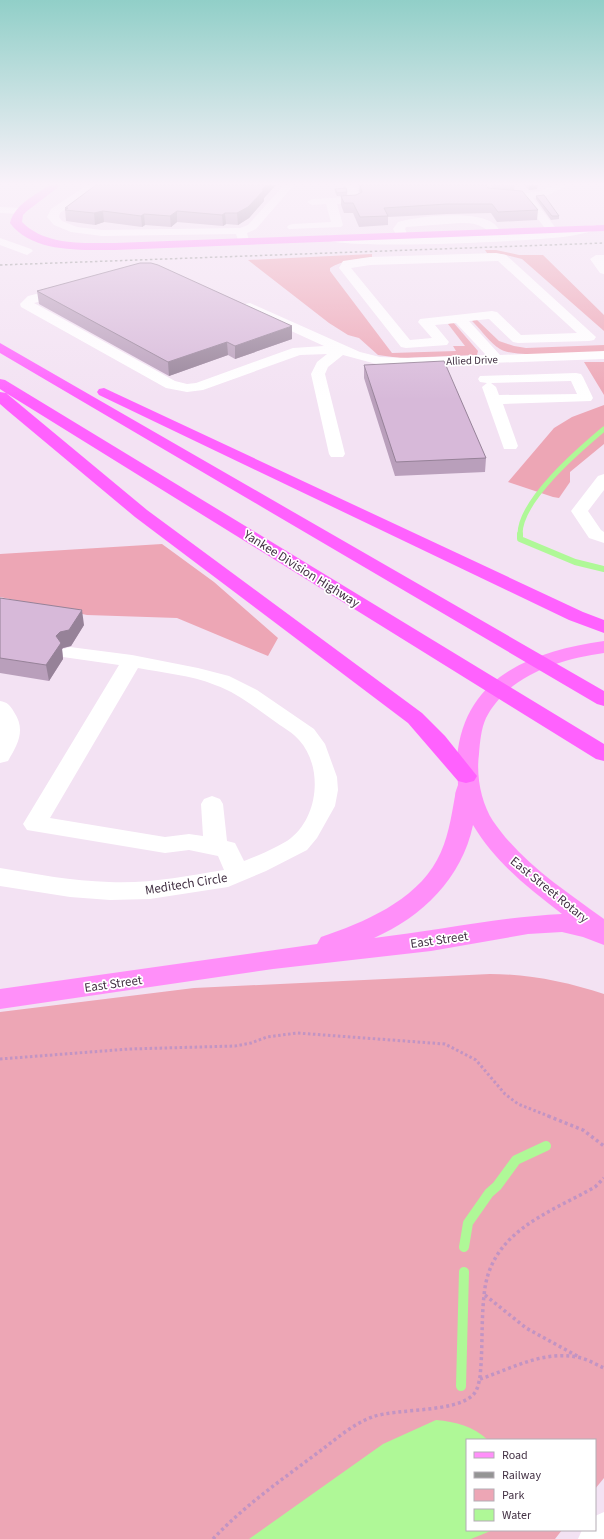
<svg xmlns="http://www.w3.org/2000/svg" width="604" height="1539" font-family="'Source Sans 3',sans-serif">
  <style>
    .green { fill: #eda6b5 }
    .water { fill: #aff897 }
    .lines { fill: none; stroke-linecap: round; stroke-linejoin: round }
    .stream-far2 { stroke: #aff897; stroke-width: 5 }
    .stream-far1 { stroke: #aff897; stroke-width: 6 }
    .stream { stroke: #aff897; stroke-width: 10 }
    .path-far1 { stroke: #c294c3; stroke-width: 3; stroke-dasharray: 2.5 2.5; stroke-linecap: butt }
    .path { stroke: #c294c3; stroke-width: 3.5; stroke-dasharray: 3 3; stroke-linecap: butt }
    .minor { fill: #fff; fill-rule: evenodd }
    .major { fill: #ff8ff9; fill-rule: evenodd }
    .highway { fill: #ff61fe; fill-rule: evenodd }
    .rail { stroke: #949494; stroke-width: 1.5; stroke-dasharray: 2.5 2.5; stroke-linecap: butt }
    .wall { fill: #b99fbb }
    .shaded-wall { fill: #968298 }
    .building { fill: #d7b9d9; stroke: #968298 }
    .labels { text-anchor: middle; stroke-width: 3.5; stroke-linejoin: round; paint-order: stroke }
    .far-street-label { font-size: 11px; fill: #443245; stroke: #fff }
    .street-label { font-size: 13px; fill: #443245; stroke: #fff }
  </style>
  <rect width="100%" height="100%" fill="#f3e2f3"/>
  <path class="green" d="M485,250H496L519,255H543L604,315V331L522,259L502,254L487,253Z
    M372,254V258C357,259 343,260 330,268V271L392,353L456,351L453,346H465L448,324L453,322L478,351L477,355L400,358L378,355L359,338L348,335L329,323L248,260Z
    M476,319L499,341L514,346L526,348L604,345V352C583,352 514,359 500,349C490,343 482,331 474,323L472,321Z
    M584,362H604V395Z
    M604,405V444L570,472V482L559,498L553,497L508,482L554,428L572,417Z
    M162,544L214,582L278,638L268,656L177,618L87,615L0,597V554Z
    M490,974C529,974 567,982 604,994V1478L595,1489V1440H467V1530H562L555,1539H0V1012L194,988Z"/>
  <path class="water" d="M436,1420C456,1422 473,1426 488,1440H467V1530H493L471,1539H249L383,1444Z"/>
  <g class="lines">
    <path class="stream-far2" d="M520,535C519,501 579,450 604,429"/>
    <path class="stream-far1" d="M520,534V539L575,562L604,569"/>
    <path class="stream" d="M464,1247L468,1223L489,1193L497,1186L516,1160L546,1146
      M461,1386L464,1272"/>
    <path class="path-far1" d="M0,1059L129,1049L235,1046L251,1043L267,1037L297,1033L445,1044L476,1060L505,1094L518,1104L551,1117"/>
    <path class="path" d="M548,1116L583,1130L604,1146
      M485,1295L526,1328L579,1357
      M480,1379C513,1368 546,1349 581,1358C589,1360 597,1365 604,1368
      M213,1539C244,1506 280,1481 316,1454C334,1441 351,1425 372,1417C398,1408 454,1413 473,1395C478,1390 479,1382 480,1376C483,1349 481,1323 484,1296C489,1232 547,1214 595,1187L604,1178"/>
    <path class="minor" d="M83,185H93L90,193L60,213L59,217L62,221L77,227L102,230L240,228L248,225L284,185H294L256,229L247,233L249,241L243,244L239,243L236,234L102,236L71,232L54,225L47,217L51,209L81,189Z
      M345,185H355L361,200L356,203L337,204L343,225L341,227L289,229L287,227L289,225L293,224L331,222L326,204L312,205L307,202L312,199L349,197Z
      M556,185H569L546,196L533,198L558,231L593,225L597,226L599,228L597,230C582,234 567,237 552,238C525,241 333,251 323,238L329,235L398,238L393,229L398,222C419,216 475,210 493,223C496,225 499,229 501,232L499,234L548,232L520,196L521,194L540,191ZM460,223C473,223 482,224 491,234L406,238L408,236L405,229L406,227Z
      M0,207L21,208L26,211L21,214L0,213Z
      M0,238L31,249L33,251L27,255L0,245Z
      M496,253L506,255L596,337L594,340L589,341L518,343L513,342L489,319L469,321L500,355L604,351V359L408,366L380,365L343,355L328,367L325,374L345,454L343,457H331L329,454L311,374L317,362L327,354L300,355L203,390L187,392L166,388L21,307L20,304L28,296L68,286L72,287L74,290L72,293L34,303L175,381L187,384L196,383L293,348L324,346L245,310L244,307L245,304L250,303L360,352L380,357L408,358L486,355L456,323L435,325L449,342L447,345L406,348L401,347L339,268L343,261L370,257ZM498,261L577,333L521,335L497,312L492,311L420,319L418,322L432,338L410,340L351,268L370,265Z
      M596,255H604V274L600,273L590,259Z
      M576,373L581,374L583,377L593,398L591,401L503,404L518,446L516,449H504L482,387L487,383L480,382L478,379L480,376ZM571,381L577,394L499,395L496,387L491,383Z
      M604,474V490L588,511L601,530L604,532V543L589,538L571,511L598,476Z
      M70,647L132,655L198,668L229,676L257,690L314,729L325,744L337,777L338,790L335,806L317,838L307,850L266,871L228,887L150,899L110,900L70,897L0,886V868C36,874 72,881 109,882C148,884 186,876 224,870L218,856L189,850L165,853L27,830L23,824L119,665L63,657L60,653L63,649ZM138,668C163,673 191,675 215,685C238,693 257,709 277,723C284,728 293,733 299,740C323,766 319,816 291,838C281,846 257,856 244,861L235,843L227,841L223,804L220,799L212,796L204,799L201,804L203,836L189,834L165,837L50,818Z
      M0,701C7,702 10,705 14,712C26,730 18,744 8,761L0,763Z
      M604,1512V1539H578L582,1530H595V1516Z"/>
    <path class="major" d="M50,185H61L27,211L23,215L22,222C46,246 83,243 115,243L604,225V231L115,250C82,250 32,253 10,223C15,204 35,195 50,185Z
      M604,641V653C560,659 508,675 486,718C481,729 480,742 479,754C476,776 481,802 493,821C521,862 564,890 604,919V945L583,937L562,932L528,934L431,951L273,969L0,1009V989L317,944L321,937C363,923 415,901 437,860C448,840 451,818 455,796C455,792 457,788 458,785C458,776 456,767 457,758C464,676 533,651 604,641ZM473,825C495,862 528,888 562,914C499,917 436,931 374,938C422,917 462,878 473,825Z"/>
    <path class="highway" d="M0,343L604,691V706L597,704L0,353Z
      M0,379L5,380L604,744V761L596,759L6,393L147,510L422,713L445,736L477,776L474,781L466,783L458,781L408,723L135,517L8,411L0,404V392L6,393L0,389Z
      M104,388L583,612L604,620V633L569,620L99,395L97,392L99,389Z"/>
    <path class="rail" d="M0,265L604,243"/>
  </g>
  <path class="wall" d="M96,185H276L264,198V201L249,218L238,225L226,224L223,226L177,222L171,227L145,225L142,227L104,222L95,225L66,221L65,208Z
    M359,185H486L488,188L494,189L490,185H515L514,190L538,210L537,220L497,222L491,213L447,214L388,217V225L359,227L353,213H344L341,205V196H337L335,192V189L347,192V195H356L360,193L359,191Z
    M524,185H538L537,189L529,190Z
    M536,196L559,216V219L551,220L536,199Z
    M37,291L292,339L235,359L228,355L169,376L39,304Z
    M364,365L486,458L485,472L395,476L364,378Z
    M0,598L84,625L71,646L63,648L62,649L63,659L49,681L0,673Z"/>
  <path class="shaded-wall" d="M266,185H276L264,198V201L249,218L238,225L237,213L262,190Z
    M529,185H538L537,189L529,190Z
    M103,211L104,222L95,225L94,213Z
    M177,211V222L171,227L170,216Z
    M225,213L226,224L223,226L222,215Z
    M144,214L145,225L142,227L141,216Z
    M292,326V339L235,359V346Z
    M227,342L228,355L169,376L168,362Z
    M82,610L84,625L71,646L63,648L62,649L63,659L49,681L46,665L56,636Z"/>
  <path class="building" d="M96,185H266L262,190H264L248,207L237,213H225L222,215L177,211L170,216L144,214L141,216L103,211L94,213L65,210L68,208H65Z
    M360,185H486L488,188L522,191L538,210L498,212L492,204H447L384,208L388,216L360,217L353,203H344L341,196L356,195L362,192Z
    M346,188L347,192L337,193L335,189Z
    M544,195L559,216H552L536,196Z
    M140,263H151L158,265L292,326L235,346L227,342L168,362L37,291Z
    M444,361L486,458L396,462L364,365Z
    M0,598L82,610L69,630L60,632L56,636L61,643L46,665L0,658Z"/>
  <linearGradient id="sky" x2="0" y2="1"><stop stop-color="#91cfc8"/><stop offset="0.46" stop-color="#faf2fa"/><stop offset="1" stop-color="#faf2fa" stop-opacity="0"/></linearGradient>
  <rect width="604" height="400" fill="url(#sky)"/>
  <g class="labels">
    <g class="far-street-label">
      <text transform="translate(472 360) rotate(-2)" y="4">Allied Drive</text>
    </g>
    <g class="street-label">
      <text transform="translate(302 568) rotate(32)" y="5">Yankee Division Highway</text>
      <text transform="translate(186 883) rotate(-9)" y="5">Meditech Circle</text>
      <text transform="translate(550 889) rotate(39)" y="5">East Street Rotary</text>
      <text transform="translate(439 939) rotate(-8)" y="5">East Street</text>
      <text transform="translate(113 983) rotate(-8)" y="5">East Street</text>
    </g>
  </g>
  <rect x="466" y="1439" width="130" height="92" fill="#ffffff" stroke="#b4adb5"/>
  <rect x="474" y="1452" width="20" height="6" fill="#ff8ff9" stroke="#b4adb5"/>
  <text x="502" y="1459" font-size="12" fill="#443245">Road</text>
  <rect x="474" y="1472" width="20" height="6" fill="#949494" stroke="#b4adb5"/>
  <text x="502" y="1479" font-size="12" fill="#443245">Railway</text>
  <rect x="474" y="1489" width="20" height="12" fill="#eda6b5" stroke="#b4adb5"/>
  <text x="502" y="1499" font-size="12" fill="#443245">Park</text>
  <rect x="474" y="1509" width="20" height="12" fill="#aff897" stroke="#b4adb5"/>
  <text x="502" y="1519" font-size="12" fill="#443245">Water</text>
</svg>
